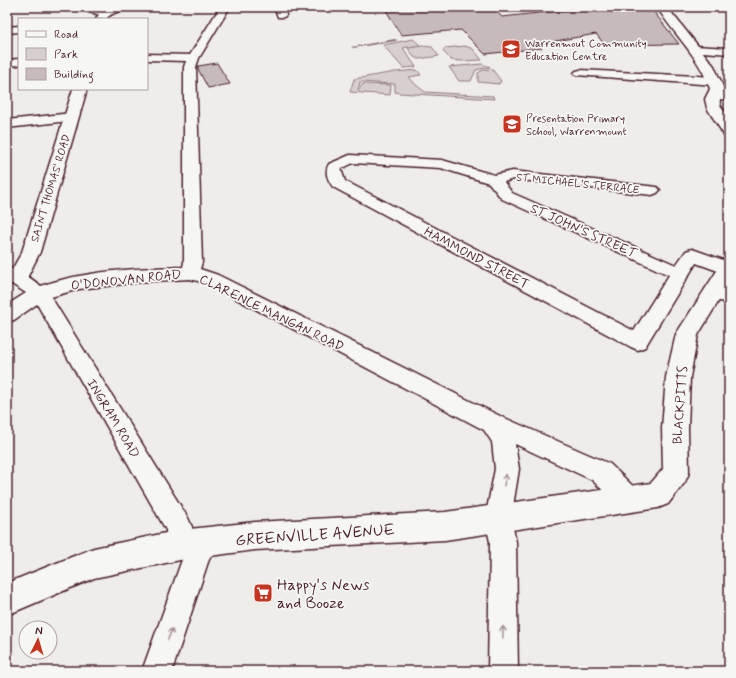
<svg xmlns="http://www.w3.org/2000/svg" width="736" height="678" font-family="Mynerve,sans-serif">
  <style>
    .green { fill: #d7cfce; stroke: #90777c }
    .lines { fill: none; stroke-linecap: round; stroke-linejoin: round }
    .stream { fill: #8a6f74; fill-rule: evenodd }
    .building { fill: #c6babb; stroke: #4a1f2b }
    .street-casing { stroke: #4a1f2b; stroke-width: 3 }
    .secondary-casing { stroke: #4a1f2b; stroke-width: 3 }
    .street { fill: #f6f6f2; fill-rule: evenodd }
    .secondary { fill: #f6f6f2; fill-rule: evenodd }
    .oneway { stroke: #a99598 }
    .labels { text-anchor: middle; stroke-width: 3.5; stroke-linejoin: round; paint-order: stroke }
    .far-poi-label { font-size: 11px; fill: #4a1f2b; stroke: #f6f6f2; text-anchor: start }
    .far-street-label { font-size: 11px; fill: #4a1f2b; stroke: #f6f6f2 }
    .street-label { font-size: 13px; fill: #4a1f2b; stroke: #f6f6f2 }
    .near-street-label { font-size: 16px; fill: #4a1f2b; stroke: #f6f6f2 }
    .near-poi-label { font-size: 16px; fill: #4a1f2b; stroke: #f6f6f2; text-anchor: start }
  </style>
  <rect width="100%" height="100%" fill="#efedea"/>
  <filter id="ink" filterUnits="userSpaceOnUse"><feTurbulence type="fractalNoise" baseFrequency=".025" numOctaves="2"/><feDisplacementMap in="SourceGraphic" scale="8" xChannelSelector="R" yChannelSelector="G"/><feConvolveMatrix kernelMatrix="1 2 1 2 8 2 1 2 1" color-interpolation-filters="sRGB"/></filter>
  <g filter="url(#ink)">
    <path class="green" d="M413,39L420,45L403,48L416,67L403,68L383,45Z
      M423,46L432,47L439,56L419,59L414,57L408,48Z
      M465,46L473,49L482,60L461,61L451,60L443,51L445,48Z
      M482,64L490,67L476,70L471,81H459L449,67Z
      M492,69L501,81L499,84L478,82V73L483,70Z
      M417,70L421,75L409,77L415,84L425,92L493,96L494,99L399,93L395,92V84L360,82L358,91L363,84L391,85L390,95L350,92L354,79L395,72Z"/>
    <g class="lines">
      <path class="stream" d="M395,39L397,40L396,41L353,48L351,47Z"/>
    </g>
    <path class="building" d="M384,7H492L502,17L593,7H650L679,44L605,45L596,34L538,44L542,48L485,54L461,30L401,35Z
      M217,63L230,84L208,88L198,69V66Z"/>
    <g class="lines">
      <defs>
        <path id="street" d="M75,7H92L108,11L110,13L105,16L77,9Z
          M220,7H230L199,58L196,67L202,262L200,269L218,275L500,416L610,464L639,492L643,500L639,508L630,512L621,508L592,480L515,444L519,469L511,519L516,542L518,671H488L490,542L485,519L495,469L492,442L484,430L206,283L190,279L151,281L79,289L51,297L188,518L192,527L193,537L195,533L204,529L213,533L217,542L208,562L172,671H142L183,557L180,558L171,554L167,545L166,530L37,304L14,320L7,322V305L26,293L7,281V272C20,268 31,279 41,286C83,271 138,268 183,267L184,262V67L186,61L147,60V54L190,55Z
          M274,7H284L286,15L284,17H278Z
          M19,26V32L7,33V27Z
          M695,46L729,48V54L691,51L690,49L691,47Z
          M19,59V65L7,66V60Z
          M580,70L715,77L719,78L721,81L719,84L715,85L576,75L574,73L576,71Z
          M715,91L729,92V100L711,98L709,95L711,92Z
          M72,113L77,114L78,117L77,120L7,128V120Z
          M350,155L442,160L494,175L513,171L657,187L660,190L657,193L652,195L513,179L504,182L512,193L676,265L686,251L692,249L729,262V275L696,263L645,347L638,350L631,347L333,187C328,181 324,171 329,164ZM353,163L441,168L489,183L502,199L669,275L634,331L345,181L341,169Z
          M713,287L729,289V303L706,298L704,293L706,288Z"/>
        <path id="secondary" d="M111,7H125C120,13 111,12 106,19H96L101,11Z
          M657,7H667L714,66L724,89C714,110 724,105 729,120C730,125 729,132 729,136L724,135L707,108L705,99L710,89C700,57 674,35 657,7Z
          M73,89H87L40,252L27,278L7,285V271L13,268L22,252Z
          M729,261V284L698,335L690,377L688,428L689,473L685,482L668,504L658,508L445,540L255,550L180,560L94,578L7,615V583L94,548L180,530L255,522L445,512L651,483L663,469L662,428L666,377L676,334L722,263Z"/>
      </defs>
      <use href="#street" class="street-casing"/>
      <use href="#secondary" class="secondary-casing"/>
      <use href="#street" class="street"/>
      <use href="#secondary" class="secondary"/>
    </g>
    <defs><path id="oneway-shaft" d="M-6 0H5M1.5-3L5.5 0L1.5 3" fill="none" stroke-width="1.6" stroke-linecap="round" stroke-linejoin="round"/></defs>
    <g class="oneway">
      <use href="#oneway-shaft" transform="translate(505 480) rotate(-80)"/>
      <use href="#oneway-shaft" transform="translate(503 632) rotate(-90)"/>
      <use href="#oneway-shaft" transform="translate(170 634) rotate(-70)"/>
    </g>
  </g>
  <defs>
    <symbol id="university-square" viewBox="-11 -11 22 22"><rect x="-9" y="-9" width="18" height="18" rx="4" fill="#c8321e" stroke="#f6f6f2"/><path d="M0-5L7-2L0 1L-7-2ZM-4 1L0 2.5L4 1V4Q0 6-4 4Z" fill="#fff"/></symbol>
    <symbol id="school-square" viewBox="-11 -11 22 22"><rect x="-9" y="-9" width="18" height="18" rx="4" fill="#c8321e" stroke="#f6f6f2"/><path d="M0-5L7-2L0 1L-7-2ZM-4 1L0 2.5L4 1V4Q0 6-4 4Z" fill="#fff"/></symbol>
    <symbol id="supermarket-square" viewBox="-11 -11 22 22"><rect x="-9" y="-9" width="18" height="18" rx="4" fill="#c8321e" stroke="#f6f6f2"/><path d="M-6-5.5h2.5l.6 2H6L4.5 2H-2.5L-4.4-4H-6ZM-1.5 3.2a1.3 1.3 0 1 0 .1 0ZM3 3.2a1.3 1.3 0 1 0 .1 0Z" fill="#fff"/></symbol>
  </defs>
  <g fill-rule="evenodd">
    <use href="#university-square" x="500" y="38" width="22" height="22"/>
    <use href="#school-square" x="501" y="113" width="22" height="22"/>
    <use href="#supermarket-square" x="252" y="582" width="22" height="22"/>
  </g>
  <g class="labels">
    <g class="far-poi-label">
      <text x="525" y="47">Warrenmout Community<tspan x="525" dy="13">Education Centre</tspan></text>
      <text x="526" y="122">Presentation Primary<tspan x="526" dy="13">School, Warrenmount</tspan></text>
    </g>
    <g class="far-street-label">
      <text transform="translate(578 183) rotate(6)" y="4">ST MICHAEL'S TERRACE</text>
      <text transform="translate(50 188) rotate(-73)" y="4">SAINT THOMAS' ROAD</text>
    </g>
    <g class="street-label">
      <text transform="translate(584 230) rotate(24)" y="5">ST JOHN'S STREET</text>
      <text transform="translate(477 257) rotate(28)" y="5">HAMMOND STREET</text>
      <text transform="translate(126 279) rotate(-6)" y="5">O'DONOVAN ROAD</text>
      <text transform="translate(272 312) rotate(26)" y="5">CLARENCE MANGAN ROAD</text>
      <text transform="translate(679 405) rotate(-86)" y="5">BLACKPITTS</text>
      <text transform="translate(114 418) rotate(59)" y="5">INGRAM ROAD</text>
    </g>
    <g class="near-street-label">
      <text transform="translate(315 534) rotate(-4)" y="6">GREENVILLE AVENUE</text>
    </g>
    <g class="near-poi-label">
      <text x="277" y="590">Happy's News<tspan x="277" dy="18">and Booze</tspan></text>
    </g>
  </g>
  <rect width="736" height="678" fill="none" stroke="#f6f6f2" stroke-width="24"/>
  <rect x="12" y="12" width="712" height="654" fill="none" stroke="#4a1f2b" stroke-width="1.5" filter="url(#ink)"/>
  <rect x="18" y="18" width="130" height="72" fill="#f6f6f2" stroke="#b1a0a2"/>
  <rect x="26" y="31" width="20" height="6" fill="#f6f6f2" stroke="#b1a0a2"/>
  <text x="54" y="38" font-size="12" fill="#4a1f2b">Road</text>
  <rect x="26" y="48" width="20" height="12" fill="#d7cfce" stroke="#b1a0a2"/>
  <text x="54" y="58" font-size="12" fill="#4a1f2b">Park</text>
  <rect x="26" y="68" width="20" height="12" fill="#c6babb" stroke="#b1a0a2"/>
  <text x="54" y="78" font-size="12" fill="#4a1f2b">Building</text>
  <g transform="translate(38 640) rotate(5)"><circle r="19" fill="#f6f6f2" stroke="#b1a0a2"/>
  <path d="M0-3L7 15L0 10L-7 15Z" fill="#c8321e"/>
  <text y="-6" font-size="11" font-weight="bold" text-anchor="middle" fill="#4a1f2b">N</text>
  </g>
</svg>
